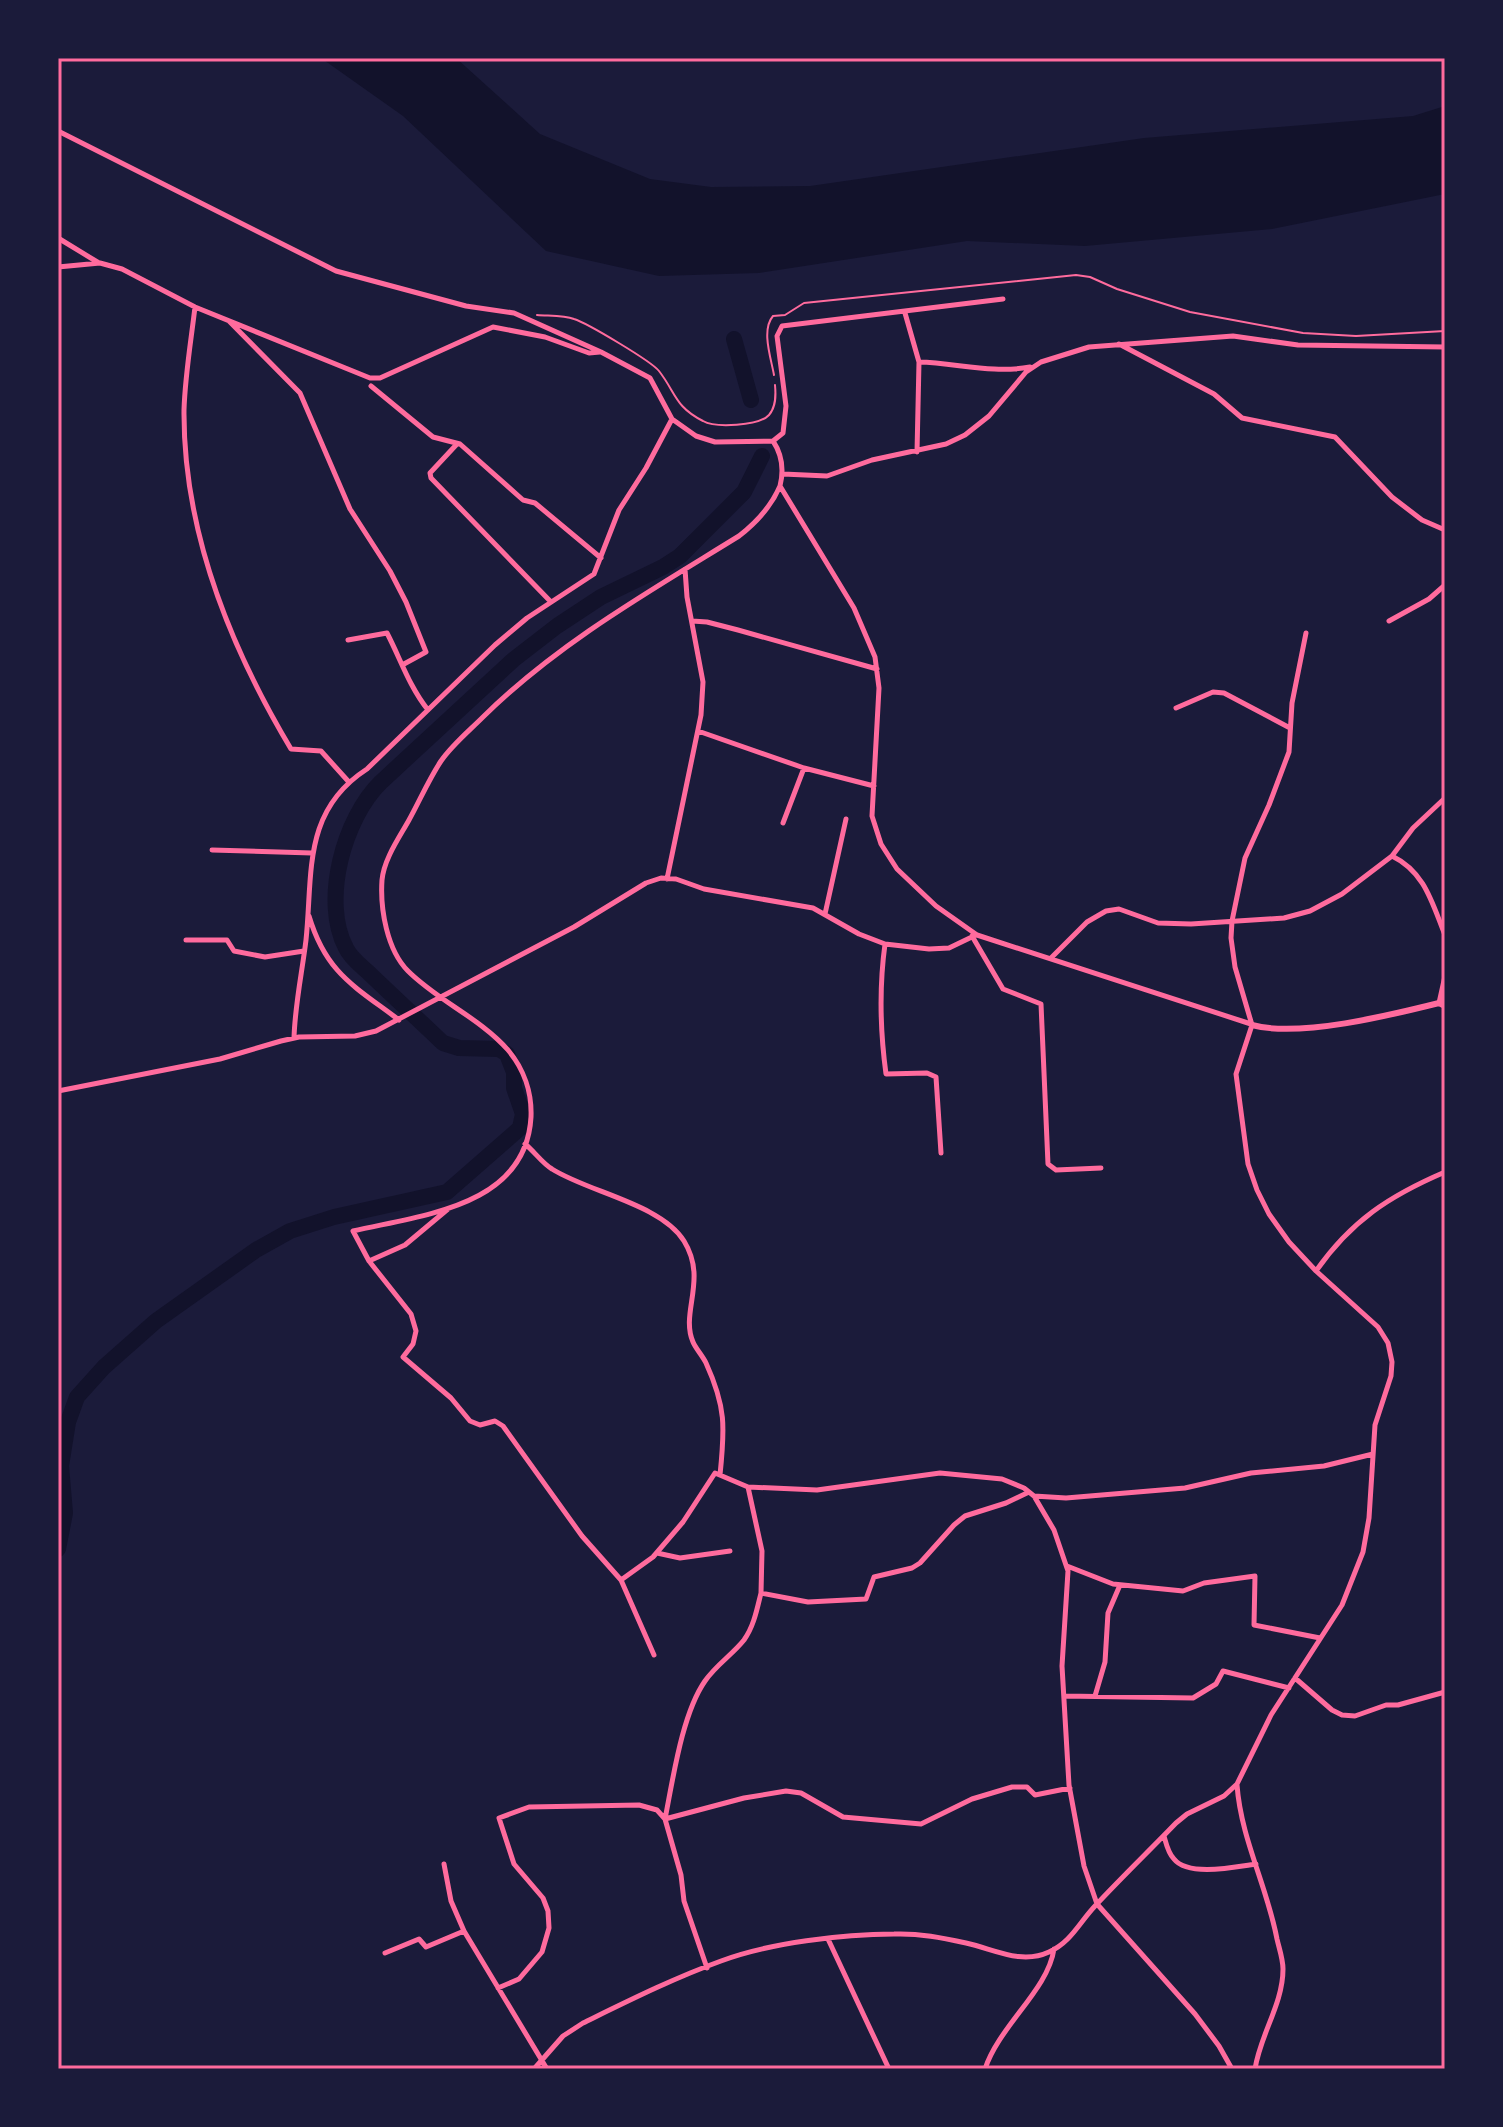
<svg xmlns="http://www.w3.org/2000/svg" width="1503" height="2127" font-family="'Roboto Condensed',sans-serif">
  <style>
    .water { fill: #12122b }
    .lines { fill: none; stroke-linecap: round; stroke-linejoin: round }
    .river { stroke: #12122b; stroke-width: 16 }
    .path { stroke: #ff6b9d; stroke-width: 2 }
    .minor { stroke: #ff6b9d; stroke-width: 5 }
    .tertiary { stroke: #ff6b9d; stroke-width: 6 }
    .neatline { fill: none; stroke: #ff6b9d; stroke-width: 3 }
  </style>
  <rect width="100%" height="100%" fill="#1b1b3a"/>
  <path class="water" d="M321,58H456L540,134L650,179L711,187L810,186L1144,138L1413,116L1445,106V194L1272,229L1085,246L967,241L759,273L659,276L546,251L403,116Z"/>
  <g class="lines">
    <path class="river" d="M734,339L751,400
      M58,1549L65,1513L61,1466L68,1422L77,1397L104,1367L156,1321L256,1250L290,1231L334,1217L447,1192L520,1128L523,1114L514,1088V1072L507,1054L499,1049L459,1048L443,1043C419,1020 395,998 371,975C363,967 351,959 346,948C321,901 344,818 381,782L513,660L557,626L601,597L663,567L680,556L744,492L762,456"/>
    <path class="path" d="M537,315C549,316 564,315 574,319C587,323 651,361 659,371C676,393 675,407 703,421C715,428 759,426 769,415C776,407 776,396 775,385
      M774,375C771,358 761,330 773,316L785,315L804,303L1076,275L1090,277L1117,289L1190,312L1303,333L1356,336L1445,331"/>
    <path class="minor" d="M58,131L336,271L466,306L514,313L601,352L650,378L672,419L696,436L715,442L773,441C783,456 784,470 780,486L854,608L875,657L879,688L872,816L881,844L897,869L936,906L977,935L1251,1024
      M58,238L99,263
      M58,267L100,263L122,269L195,307L370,378H380L493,327L545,337L589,353L600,352
      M195,307C191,341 185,376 184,410C183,531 230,647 291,749L321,751L348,781
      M905,313L919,362L917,452
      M229,321L300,393L350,509L390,571L406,602L426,652L404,664
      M1119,344L1214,394L1242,418L1335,437L1392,497L1422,520L1445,530
      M919,362C957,363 992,374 1030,367
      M371,386L433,437L460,444L523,500L535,503L601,558
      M773,441L783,433L786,406L777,336L782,326L1003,299
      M457,444L430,473L431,478L551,602
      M783,474L827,476L872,460L946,444L965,435L989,416L1026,372L1041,362L1089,347L1233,336L1298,345L1445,347
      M692,621L707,622L738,630L877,669
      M1389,621L1429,599L1445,585
      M1445,621V622
      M348,640L387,633C401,660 409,686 428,710
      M1176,708L1213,692L1224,693L1290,728
      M698,731L804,768
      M783,823L804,768L874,786
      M212,850L312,853
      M1392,856C1425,872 1432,903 1445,935
      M667,879L701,715L703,682L687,597L685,569
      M825,914L846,819
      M309,916C326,973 354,986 399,1020
      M972,936L1003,989L1041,1004L1048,1164L1056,1170L1101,1168
      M186,940H227L234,951L265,957L304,951
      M885,944C879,988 880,1030 886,1074L927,1073L936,1077L941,1153
      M1051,958L1087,922L1106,911L1119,909L1158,923L1191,924L1284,918L1310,911L1342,894L1392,856L1413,828L1445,798
      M1439,1003L1445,976
      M294,1038C295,1004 302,973 306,940C313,873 302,811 367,769L495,645L527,618L594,574L619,510L646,468L672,419
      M58,1091L220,1059L281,1041L299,1037L355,1036L376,1031L574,927L646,883L661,878L676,879L704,889L813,908L859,934L885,944L929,949L949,948L976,935
      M525,1144C534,1151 542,1163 552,1169C588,1192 661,1204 684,1241C708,1280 680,1312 693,1342C696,1349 702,1355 706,1363C726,1407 725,1427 720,1475
      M369,1261L405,1245L448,1209
      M1316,1271C1351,1221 1389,1196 1445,1172
      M748,1487L817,1490L940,1473L1002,1479L1024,1488L1034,1496L1054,1530L1068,1571L1062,1666L1069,1785L1084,1866L1097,1904L1195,2014L1219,2046L1232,2069
      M1034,1496L1066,1498L1185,1488L1251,1473L1324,1466L1373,1454
      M657,1553L680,1558L730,1551
      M1067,1566L1113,1584L1183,1591L1204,1583L1255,1576L1254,1625L1320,1638
      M621,1580L653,1557L683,1522L715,1473L748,1487L762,1551L761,1593L808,1602L866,1599L874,1577L912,1568L920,1563L954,1525L965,1516L1006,1503L1029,1492
      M761,1593C757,1609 754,1626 744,1640C732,1655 716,1665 705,1681C682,1714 673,1779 665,1819L744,1798L786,1791L801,1793L843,1817L921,1824L972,1799L1012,1787H1027L1035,1795L1070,1788
      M654,1655L621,1580L582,1536L503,1426L495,1421L480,1425L470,1421L451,1398L403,1357L413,1344L416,1331L411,1314L369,1261L353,1231C421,1215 526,1207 531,1117C532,1093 524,1069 508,1050C480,1018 438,1001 408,971C387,950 380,909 382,880C384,859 399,838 409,820C420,800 429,779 441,761C452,745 469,731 483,717C558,643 650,591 739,536C757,522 771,507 780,486
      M1295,1678L1332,1710L1342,1715L1355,1716L1386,1705H1398L1445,1692
      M1064,1696L1193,1698L1216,1684L1223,1671L1289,1688
      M1095,1696L1105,1662L1108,1613L1120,1585
      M1237,1785C1241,1839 1267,1886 1277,1939C1279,1948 1283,1959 1283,1969C1283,2004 1260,2035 1255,2069
      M1164,1836C1166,1843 1168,1853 1174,1859C1188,1877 1235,1867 1256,1864
      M444,1864L451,1901L464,1931L547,2069
      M828,1939L889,2069
      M385,1953L419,1939L426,1947L464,1931
      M498,1988L519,1979L542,1952L549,1928L548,1911L543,1898L514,1864L499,1818L529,1807L639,1805L657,1810L665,1819L681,1875L684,1901L707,1968
      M534,2069L563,2036L583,2023C628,2001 674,1978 721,1961C769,1943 843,1934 894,1934C919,1933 943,1938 966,1943C994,1949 1021,1965 1049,1952C1071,1942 1079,1923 1095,1906C1121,1878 1149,1851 1176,1823L1187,1814L1224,1796L1237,1784L1271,1715L1342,1605L1363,1552L1369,1518L1375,1425L1391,1376L1392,1362L1388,1343L1378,1327L1316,1271L1289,1242L1269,1214L1257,1190L1248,1164L1236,1074L1252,1025L1235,967L1231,938L1232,921L1245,858L1269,805L1289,752L1292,703L1306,633
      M985,2069C999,2026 1048,1990 1054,1949"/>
    <path class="tertiary" d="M1252,1025C1299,1038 1391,1015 1439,1003L1445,1006"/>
  </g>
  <rect width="1503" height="2127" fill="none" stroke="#1b1b3a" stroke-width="120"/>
  <rect x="60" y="60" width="1383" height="2007" class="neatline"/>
</svg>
